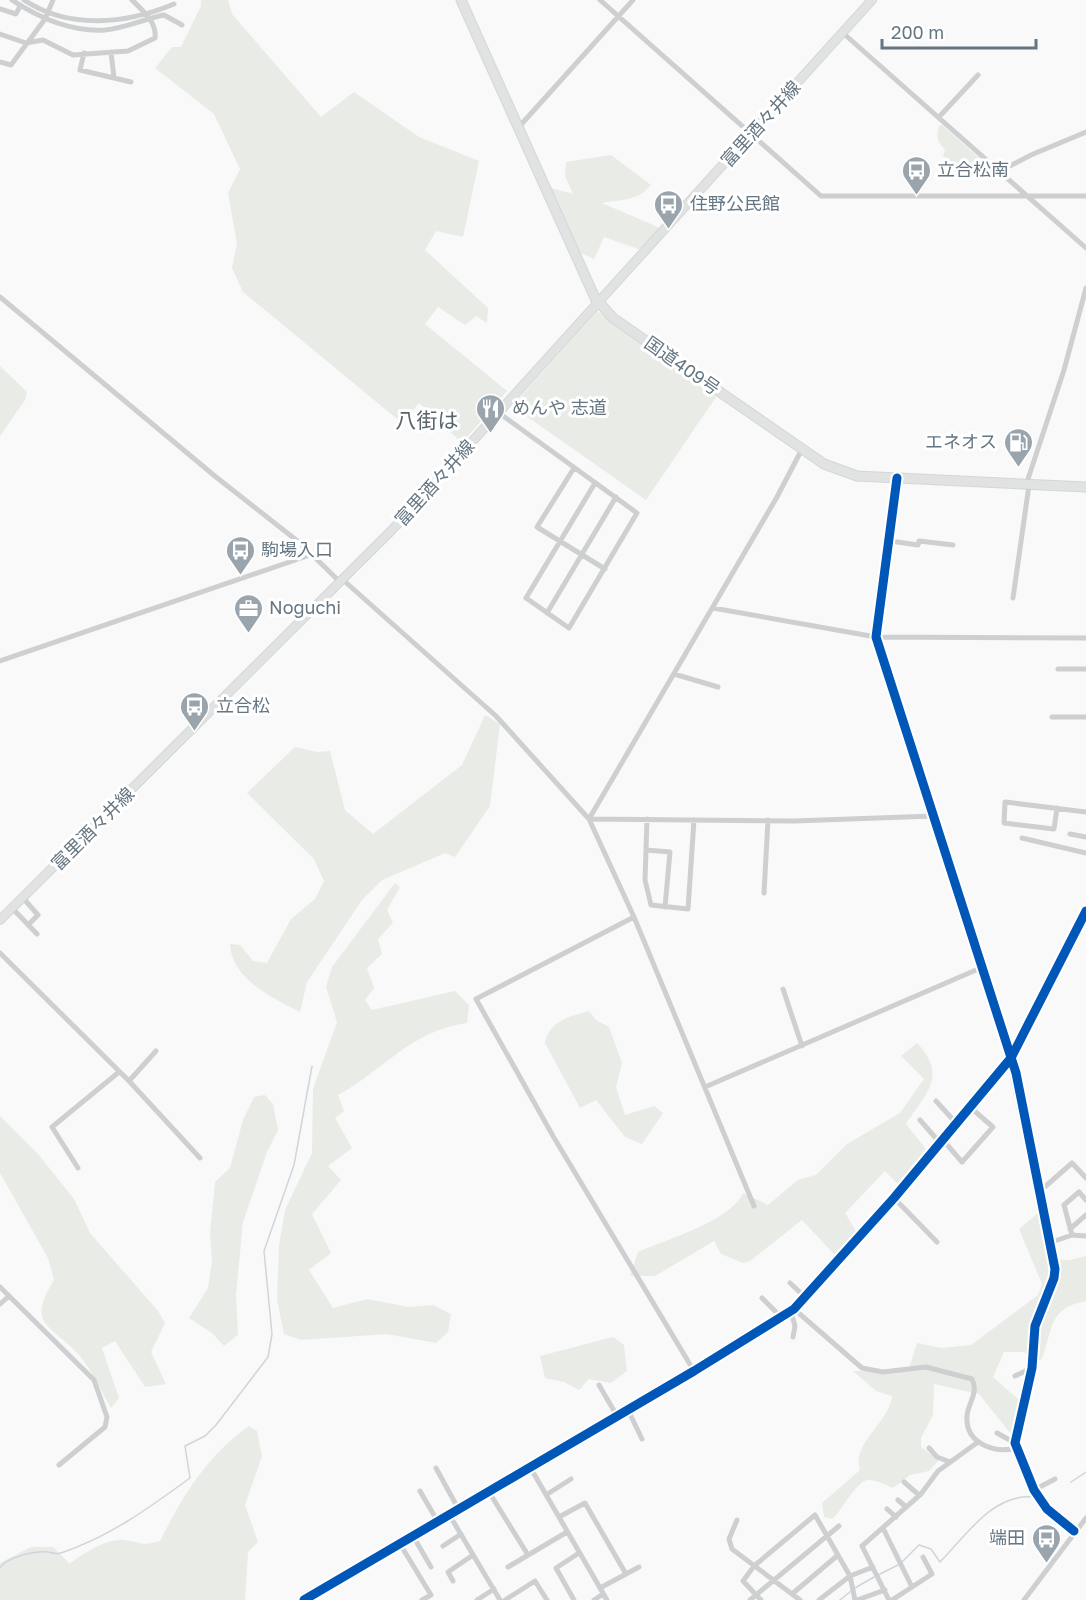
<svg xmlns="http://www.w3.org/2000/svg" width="1086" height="1600" font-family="'Golos Text','Noto Sans JP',sans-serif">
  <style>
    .green { fill: #e8ebe6 }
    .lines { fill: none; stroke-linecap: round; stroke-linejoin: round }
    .stream { stroke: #ced6d9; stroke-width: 1.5 }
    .secondary-casing { stroke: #d5d6d7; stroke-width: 10 }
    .primary-casing { stroke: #d5d6d7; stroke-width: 10 }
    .highway-casing { stroke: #d5d6d6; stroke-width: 11 }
    .street { stroke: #cecfd0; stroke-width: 5 }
    .secondary { stroke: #e1e2e2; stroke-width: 8 }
    .primary { stroke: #e1e2e2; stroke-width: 8 }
    .highway { stroke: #e1e2e2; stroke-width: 9 }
    .cycleway-casing { stroke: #fff; stroke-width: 13 }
    .cycleway { stroke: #0057b8; stroke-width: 9 }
    .labels { text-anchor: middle; stroke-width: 6; stroke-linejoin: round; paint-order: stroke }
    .street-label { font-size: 18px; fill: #657683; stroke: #fff }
    .poi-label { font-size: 18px; fill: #657683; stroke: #fff; text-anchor: start }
    .quarter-label { font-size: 21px; fill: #57646e; stroke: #fff }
  </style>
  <rect width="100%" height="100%" fill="#f9f9f9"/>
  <path class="green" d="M201,0H228L232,14L321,117L354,92L419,137L479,161L463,237L436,231L425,250L488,308L487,323L476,316L465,325L438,307L425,324L507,391L462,443L419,403L402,423L243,292L232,268L237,244L228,193L240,169L214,114L155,68L172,47H181L201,6Z
    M942,125L979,158L968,179L943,156L945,150C937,141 936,138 939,126Z
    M611,155L651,185C637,202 621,199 602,203L660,228L641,250L604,237L594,259L578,252L551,188L573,194L565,176L566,162Z
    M597,311L716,397L646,500L512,406Z
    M0,366L27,392L25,400L0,436Z
    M485,715L500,724L490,806L455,857L445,853L382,880L362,900L307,982L300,1012C272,997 232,980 230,944L240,945L253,961L267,963L291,919L315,899L324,881L314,859L247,793L295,747L317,752L330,751L345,810L373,834L462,765Z
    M395,883L400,887L387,910L393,923L378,939L382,954L367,968L374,988L365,1000L372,1010L455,991L469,1005L467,1023C410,1031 384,1070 338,1095L344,1111L335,1118L352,1148L328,1166L341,1180L312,1214L331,1253L309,1270L333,1308L367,1299L408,1307L433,1305L451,1314L448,1332L436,1343L387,1334L301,1340L284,1334L277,1300L279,1246L285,1210L312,1153L313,1089L337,1022L326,987L332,967Z
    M589,1011L596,1020L609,1027L622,1063L616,1087L625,1115L654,1106L663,1113L642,1144L625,1137L596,1100L580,1108L545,1043C550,1020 569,1017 589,1011Z
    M917,1043C948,1076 926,1093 906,1124L926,1149L898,1184L885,1171L845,1213L856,1231L836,1256L802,1220L750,1261L743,1263L721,1254L714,1241L655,1276H630L638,1252C665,1240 731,1221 743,1193L768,1205L798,1180L816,1175L847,1144L900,1113L924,1079L901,1056Z
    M265,1095L273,1104L278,1130L267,1152L243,1222L236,1294L238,1335L224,1346L212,1333L189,1318L208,1288L212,1261L210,1233L215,1182L230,1168L243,1120L254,1097Z
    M0,1116L38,1154L74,1199L90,1233L158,1311L165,1323L151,1352L166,1384L145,1387L115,1341L102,1348L119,1398L111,1408C101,1391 92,1370 79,1355C50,1323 26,1326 54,1280L48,1258L0,1173Z
    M1038,1213L1049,1259L1070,1260L1086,1256V1301C1048,1308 1053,1329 1042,1359L1037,1361L1024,1352H1004L993,1377L1021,1402L1011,1434L979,1394L934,1384L933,1415L921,1438V1447L939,1460L929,1471L910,1475L893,1488C886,1485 878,1481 870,1480C857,1478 843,1510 832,1519L824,1517L822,1503L860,1470C851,1443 890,1422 892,1396L876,1391L853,1371L908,1372L917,1343L942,1348L971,1345L1038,1295L1042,1284L1019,1229Z
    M613,1337L624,1345L627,1371L611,1383L589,1379L579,1390L564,1382L545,1378L540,1356Z
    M249,1426L257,1431L262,1456L245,1505L258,1542L248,1552L245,1600H0V1563L31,1547H53L70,1564C81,1554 108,1538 124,1540C144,1542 138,1547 160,1541C183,1495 207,1456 249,1426Z"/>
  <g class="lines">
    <path class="stream" d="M1071,1482L1086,1472
      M902,1562L919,1545L931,1549L940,1562C965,1537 992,1494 1032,1497
      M0,1568C6,1557 35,1551 47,1552C53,1552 55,1555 61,1553C109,1537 149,1508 190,1478L185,1446L205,1436L216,1425L268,1357L272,1334L264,1251L294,1165L312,1066
      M878,1575L898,1565
      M855,1588L874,1577
      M840,1600L851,1591"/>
    <defs>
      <path id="secondary" d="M1011,1058L1055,1269L1054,1278L1035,1326L1032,1368L1015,1443L1034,1490L1047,1509L1074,1531"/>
      <path id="primary" d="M0,920L392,530L872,0"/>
      <path id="highway" d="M461,0L595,298L613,318L824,464L857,476L1086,487"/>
    </defs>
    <use href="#secondary" class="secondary-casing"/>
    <use href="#primary" class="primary-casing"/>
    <use href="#highway" class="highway-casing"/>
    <path class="street" d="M12,0C39,18 71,32 105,30C125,28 144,19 164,15L182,25
      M24,0C69,30 126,24 174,4
      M600,0L821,196H1086
      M0,9L16,14L20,6
      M843,33L1086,248
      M0,34L26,43L43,40L73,55L128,51L155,38C157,22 143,11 132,0
      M111,52L114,78
      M84,53L80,70L131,82
      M0,62L11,65L45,19L53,0
      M939,117L978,75
      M518,128L633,0
      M1000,171L1031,155L1086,132
      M0,297L216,477L300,543L340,582
      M499,413L637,513L569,628L526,598L595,483
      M574,468L537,527L605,569
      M897,478L876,637L1011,1058
      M1026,485L1064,370L1086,288
      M890,541L918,545L919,541L953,545
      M342,579L496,716L589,819L634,917L754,1206
      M1013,598L1029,485
      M713,608L876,637L1086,638
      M547,613L616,497
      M0,661L310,555
      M1058,669H1086
      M674,674L718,687
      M1052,717H1086
      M1057,808L1054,829L1004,823L1005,802L1086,812
      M589,819L777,497L802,449
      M589,819L794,821L933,816
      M647,819L645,880L651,905L688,909L694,820
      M1070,834L1086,837
      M1022,838L1086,853
      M646,850L670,852L665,907
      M764,893L768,820
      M23,898L38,915L28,925
      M12,908L37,934
      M634,917L476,999L553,1136L694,1371
      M0,953L129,1081L200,1158
      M783,989L802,1046
      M129,1081L156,1051
      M705,1087L983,967
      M936,1101L957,1124
      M920,1120L940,1143
      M943,1140L962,1162L993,1127L971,1108
      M78,1168L52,1127L119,1072
      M1039,1192L1072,1163L1086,1178
      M894,1198L937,1242
      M1070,1229L1086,1215
      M1072,1235L1064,1205L1079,1192L1086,1200
      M1049,1243L1072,1235L1086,1236
      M790,1283L805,1297
      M0,1287L94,1380L107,1417L105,1427L59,1465
      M762,1298L782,1318
      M0,1304L9,1296
      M794,1309L862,1368L883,1372L926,1367L972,1379C979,1393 968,1403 967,1416C965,1443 994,1454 1016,1448
      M791,1312L795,1326L793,1337
      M1015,1376L1032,1368
      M599,1385L617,1416
      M628,1410L642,1439
      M997,1433L1015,1443
      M929,1448L937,1457L950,1462
      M530,1467L607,1600
      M436,1468L459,1510
      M904,1482L919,1495
      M1034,1490L1055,1479
      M420,1491L438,1522
      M489,1492L528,1555
      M546,1495L571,1479
      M898,1500L906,1507
      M887,1509L896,1517
      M450,1516L500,1600
      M559,1517L585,1503L626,1574
      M737,1520L729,1539L732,1549L800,1600
      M883,1528L911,1585
      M413,1536L431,1567
      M400,1544L431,1595L422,1600
      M443,1546L461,1534
      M508,1567L567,1532
      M453,1581L448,1572L473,1555
      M600,1588L639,1567
      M792,1594L838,1555
      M304,1600L694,1371L794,1309L894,1198L1011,1058L1086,911
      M477,1600L494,1589
      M505,1600L535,1581L547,1600
      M574,1600L556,1568L579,1553
      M594,1600L603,1594
      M750,1600L839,1526
      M761,1600L743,1581L754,1566L815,1515L850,1576L855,1600
      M819,1600L850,1576L873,1567
      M857,1600L885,1590
      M889,1600L862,1546L921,1494L938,1471L978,1442
      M892,1600L932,1574L923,1557
      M1024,1600L1086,1518"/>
    <use href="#secondary" class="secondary"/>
    <use href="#primary" class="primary"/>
    <use href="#highway" class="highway"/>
    <defs>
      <path id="cycleway" d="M897,478L876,637L1016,1073L1055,1269L1054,1278L1035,1326L1032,1368L1015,1443L1034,1490L1047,1509L1074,1531
        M304,1600L694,1371L794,1309L894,1198L1011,1058L1086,911"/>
    </defs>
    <use href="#cycleway" class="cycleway-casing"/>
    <use href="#cycleway" class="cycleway"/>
  </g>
  <defs>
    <symbol id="bus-pin" viewBox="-11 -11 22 30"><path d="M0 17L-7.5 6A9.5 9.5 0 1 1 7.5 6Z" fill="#99a4ac" stroke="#fff"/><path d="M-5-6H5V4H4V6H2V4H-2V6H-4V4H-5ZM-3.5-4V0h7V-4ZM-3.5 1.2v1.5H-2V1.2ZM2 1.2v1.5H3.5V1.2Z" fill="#fff"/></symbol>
    <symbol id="restaurant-pin" viewBox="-11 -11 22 30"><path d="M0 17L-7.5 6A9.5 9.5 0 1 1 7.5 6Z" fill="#99a4ac" stroke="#fff"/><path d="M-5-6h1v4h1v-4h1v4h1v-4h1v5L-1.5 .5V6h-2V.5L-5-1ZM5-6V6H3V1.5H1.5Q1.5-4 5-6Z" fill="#fff"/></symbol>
    <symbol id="fuel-pin" viewBox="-11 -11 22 30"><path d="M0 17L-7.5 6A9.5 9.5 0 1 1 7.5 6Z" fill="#99a4ac" stroke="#fff"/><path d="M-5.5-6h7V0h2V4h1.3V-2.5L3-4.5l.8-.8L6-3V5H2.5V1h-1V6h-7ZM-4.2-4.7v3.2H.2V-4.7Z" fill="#fff"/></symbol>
    <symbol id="office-pin" viewBox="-11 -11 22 30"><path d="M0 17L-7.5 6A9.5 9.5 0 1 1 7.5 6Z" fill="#99a4ac" stroke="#fff"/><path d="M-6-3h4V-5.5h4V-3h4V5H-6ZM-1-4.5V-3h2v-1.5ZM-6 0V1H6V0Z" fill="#fff"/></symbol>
  </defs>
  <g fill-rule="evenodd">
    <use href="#bus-pin" x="900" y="154" width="33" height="45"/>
    <use href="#bus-pin" x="652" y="188" width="33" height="45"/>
    <use href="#restaurant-pin" x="474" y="392" width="33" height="45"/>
    <use href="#fuel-pin" x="1002" y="426" width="33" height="45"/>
    <use href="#bus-pin" x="224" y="534" width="33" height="45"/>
    <use href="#office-pin" x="232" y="592" width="33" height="45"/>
    <use href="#bus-pin" x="178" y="690" width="33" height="45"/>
    <use href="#bus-pin" x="1030" y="1522" width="33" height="45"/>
  </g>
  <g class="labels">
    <g class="street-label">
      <text transform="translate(761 124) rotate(-48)" y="6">富里酒々井線</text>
      <text transform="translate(682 366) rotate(35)" y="6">国道409号</text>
      <text transform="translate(435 483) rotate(-48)" y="6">富里酒々井線</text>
      <text transform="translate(93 829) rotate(-45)" y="6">富里酒々井線</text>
    </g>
    <g class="poi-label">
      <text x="937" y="176">立合松南</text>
      <text x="690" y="210">住野公民館</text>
      <text x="512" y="414">めんや 志道</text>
      <text x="997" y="448" text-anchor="end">エネオス</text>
      <text x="261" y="556">駒場入口</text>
      <text x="269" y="614">Noguchi</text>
      <text x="216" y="712">立合松</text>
      <text x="1025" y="1544" text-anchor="end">端田</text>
    </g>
    <g class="quarter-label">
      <text x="427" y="428">八街は</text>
    </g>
  </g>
  <path d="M882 39v9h154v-9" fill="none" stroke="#657683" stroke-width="3"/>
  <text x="891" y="39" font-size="18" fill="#657683" stroke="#ffffff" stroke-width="4.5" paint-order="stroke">200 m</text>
</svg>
